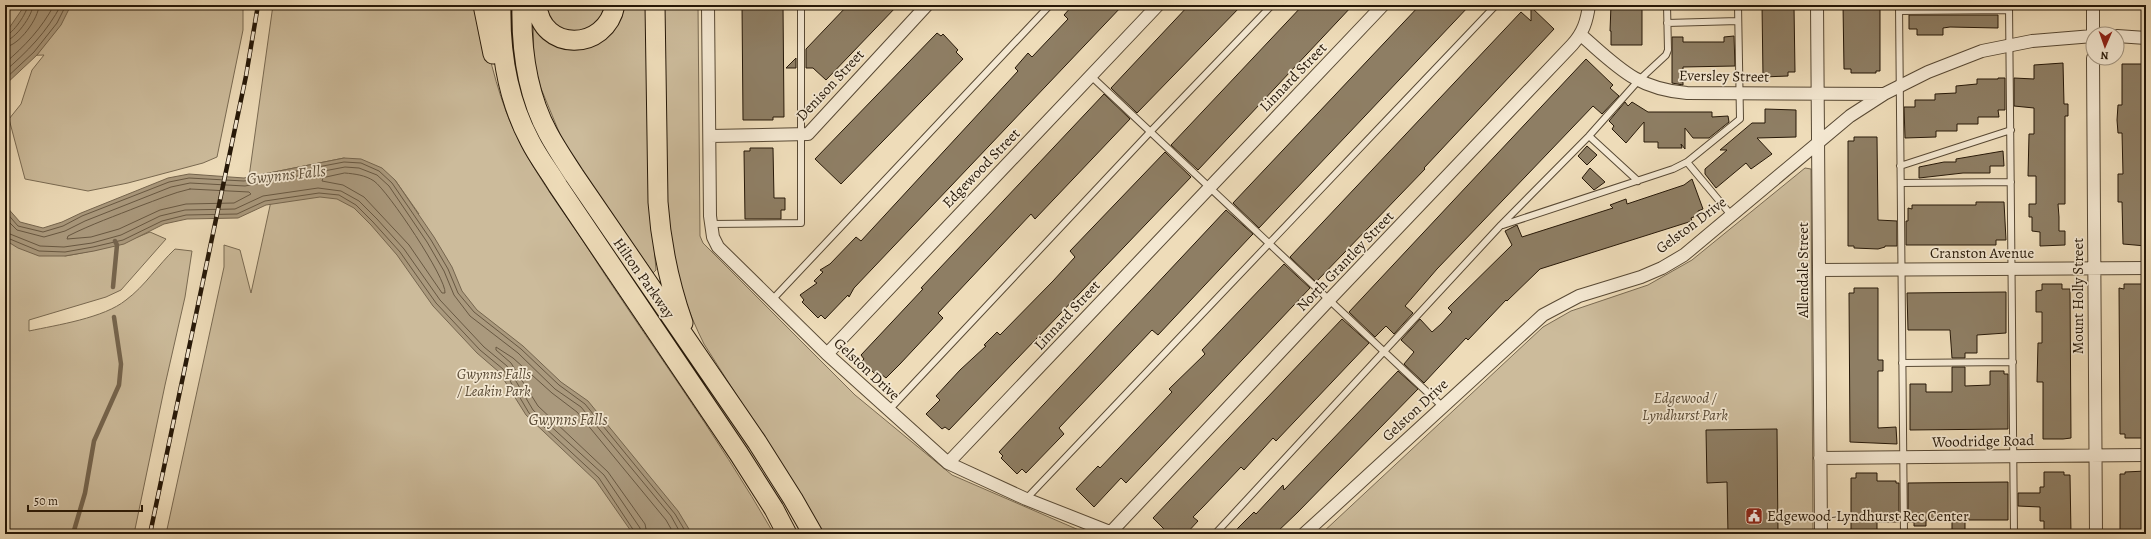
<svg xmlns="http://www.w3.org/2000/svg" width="2151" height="539" font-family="Alegreya,serif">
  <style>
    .green { fill: #ccbb9b; stroke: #796a52 }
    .water { fill: #aa997d; stroke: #75654e }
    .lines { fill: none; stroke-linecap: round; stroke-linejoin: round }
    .shore { stroke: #685842; stroke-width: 1 }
    .stream { stroke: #75654e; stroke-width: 4.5 }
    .building { fill: #8e7e64; stroke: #261808 }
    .service-casing { stroke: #584934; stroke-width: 8 }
    .minor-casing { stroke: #584934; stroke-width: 14 }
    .primary-casing { stroke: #261808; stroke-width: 21 }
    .service { stroke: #f4e8d2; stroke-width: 6 }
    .minor { stroke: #f4e8d2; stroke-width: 12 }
    .primary { stroke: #eedcb9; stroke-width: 19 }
    .rail-casing { stroke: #261808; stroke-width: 4.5 }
    .rail { stroke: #f4e8d2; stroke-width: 3; stroke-dasharray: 9; stroke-linecap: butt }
    .labels { text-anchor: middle; stroke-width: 3.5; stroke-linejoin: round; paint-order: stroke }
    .street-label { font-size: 15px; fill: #261808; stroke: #f4e8d2 }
    .park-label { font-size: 15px; font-style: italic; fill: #584934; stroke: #f4e8d2 }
    .poi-label { font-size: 15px; fill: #261808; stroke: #f4e8d2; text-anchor: start }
    .water-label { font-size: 16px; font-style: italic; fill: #5b4c37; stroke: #f4e8d2 }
  </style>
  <rect width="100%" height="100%" fill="#eedcb9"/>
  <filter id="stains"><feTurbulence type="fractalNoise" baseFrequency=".005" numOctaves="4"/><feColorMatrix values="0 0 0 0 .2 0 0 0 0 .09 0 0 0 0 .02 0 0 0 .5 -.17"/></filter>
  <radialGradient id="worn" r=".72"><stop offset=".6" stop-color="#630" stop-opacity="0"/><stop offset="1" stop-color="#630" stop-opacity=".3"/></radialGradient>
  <path class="green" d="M5,5H243V30L217,157L203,163L128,183L88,191L25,179L9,119L21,104L32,70L44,55L14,56L5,68Z
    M273,5H478C487,46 495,87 512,126C530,167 558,204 583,241C646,339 716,433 774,534H166L224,267V245L240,250L251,293L273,192L367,182L419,214L395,180L344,158L249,177Z
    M544,5H608L598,26C593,28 586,33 581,33C565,35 546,21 544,5Z
    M622,5H649L651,209L656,270L653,273L564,144L540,86L534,62L533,19C537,25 541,34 547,39C566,59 601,49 615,29C619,23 620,12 622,5Z
    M663,5H698L700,236L703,243L855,395L952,475L1088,534H822L810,510L704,344C687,310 675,274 667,237Z
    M1805,168L1811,169L1813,534H1321L1543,327L1571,311L1648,285L1692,260Z
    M5,217L65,256C95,251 122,244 150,232L166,239L121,290L106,297L29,320V331C57,325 104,318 126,300C145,286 158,265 175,249L192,251L185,297L165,385L134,534H5Z"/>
  <path class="water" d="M25,5H71L61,25L37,55L5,85V34Z
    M344,158L361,159L382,168L395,180L434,237L452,267L462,291L477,310L523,346L561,382L588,401L678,511L692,534H633L596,481L526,415L499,372L477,353L433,306L397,255L371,225L354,208L337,199L320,197L266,205L238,218L187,219L164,224L124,244L94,251L65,256H39L18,248L5,240V205L20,222L43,228L62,222L81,213L168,178L189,174L244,178Z"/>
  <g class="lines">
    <path class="shore" d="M5,36C13,34 27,13 28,5
      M5,41C15,40 33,15 33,5
      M5,47C19,46 39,18 39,5
      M5,63C25,46 42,28 54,5
      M5,71C27,52 47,32 61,5
      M5,79L34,52L57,23L66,5
      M345,173C355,174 365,175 374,181C388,191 447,279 445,293H442L409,245L364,197L343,185L322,181L323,178Z
      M190,189L249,192L251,194L234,203L186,204L160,210L119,229L91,237L67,239L68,236C92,224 115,216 140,206C157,200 172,193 190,189Z
      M5,211L18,226L43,232L63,226L82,216L169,182L189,178L244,181L344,162L361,163L379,171L392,183L431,240L448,269L458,293L474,312L521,349L559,385L585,404L675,514L687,534
      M5,218L17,230L44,237L65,231L85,221L171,187L190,183L245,186L345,167L359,168L377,175L389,186L427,242L444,271L454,295L470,316L518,353L555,389L581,407L671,516L681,534
      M5,232L40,246L64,247L92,243L121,235L160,216L185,210L235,209L263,196L318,188L341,191L359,201L377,219L404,249L440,300L484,347L507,366L533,410L604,475L640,528L641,534
      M5,237L39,251L65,252L93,247L123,240L162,221L186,215L237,214L265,201L319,193L339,195L356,205L373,222L400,252L436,303L480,350L503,369L529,413L599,478L636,534
      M647,534L645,524L608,472L538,406L511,363L496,350V347L513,358L552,393L577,412L666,520L674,534"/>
    <path class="stream" d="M113,287L117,245L115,241
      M73,534L85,493L94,441L119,385L121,364L114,317"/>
  </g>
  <path class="building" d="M742,5H783L784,117H773V120H743Z
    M848,5H898L826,80L813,68H806V49Z
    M1073,5H1123L854,288L849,297L848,295L825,319L821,315L818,318L802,302L804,300L800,295L817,283L814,281L823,272L820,270L830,264L856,237L861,241L1018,71L1015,68L1028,53L1032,57L1068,19L1064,15Z
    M1189,5H1242L1137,113L1111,88Z
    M1303,5H1353L1198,170L1171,145Z
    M1420,5H1470L1259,228L1233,203Z
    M1611,5H1642V45H1611V31H1610Z
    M1762,5L1794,7L1795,72H1788V76L1763,77Z
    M1843,5H1880V71H1876V73H1851V69H1844Z
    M1531,7L1554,29L1424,168L1425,169L1316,282L1290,257L1521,12L1531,21Z
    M1909,15H1998V28L1950,27L1943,28V35H1917V29H1909Z
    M937,33L941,36L943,34L958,50L956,52L963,59L841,184L815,159Z
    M1734,36L1735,66L1683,67V85L1672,83V37H1683V42H1724V37Z
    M796,58V68H786Z
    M1586,59L1613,85L1610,88L1619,96L1602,114L1593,106L1437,269L1405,306L1413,313L1394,334L1386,326L1375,337L1349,312Z
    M2063,63L2064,104H2068V116H2065V204H2058L2059,217V231H2065V245L2040,246V232L2032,231V217H2029V204H2036V176H2028L2029,134H2034V108L2014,106V78L2034,79V65Z
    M2122,64H2146V246L2123,244L2122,202H2118V174H2123L2122,133H2118L2117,120L2118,105H2122Z
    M1998,78H2005V110H1998L1999,117H1978V124H1957V131H1936V137L1905,138L1904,107H1915V100H1935V94L1956,93V86L1977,84V79H1998Z
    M1104,94L1130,119L1035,219L1031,214L938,313L943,318L900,364L886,378L881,374L878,377L862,361L864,359L861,355L923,289L921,288Z
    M1625,102L1628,106L1632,102L1648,112H1712V117L1728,116L1729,122L1709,138H1693L1685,128V149L1681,144L1682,148H1658V142H1644V122L1626,143L1612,129L1614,126L1609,121Z
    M1765,109L1796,110V137L1757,138L1772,154L1751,169L1746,163L1716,188L1705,174V169L1727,150H1720L1752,123H1765Z
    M1854,137H1877L1878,220L1897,221V246H1885V247L1878,249L1854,248V246H1848V141H1854Z
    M1587,146L1597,155L1587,165L1578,156Z
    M750,148H773L774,198H785V210H781V219H745L744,151H750Z
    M2003,151L2004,166H1990V173H1963L1919,178V167L1944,162H1956V159Z
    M1165,152L1191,177L949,430L945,427L942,429L926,414L940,400L936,396L960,370L986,346L984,345L997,332L1000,335L1053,281L1075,257L1070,251Z
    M1590,168L1605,182L1594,190L1582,178Z
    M1692,179L1703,209L1698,211L1699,215L1691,218L1692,221L1540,269L1507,301L1506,300L1468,340L1466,338L1424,383L1404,364L1414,352L1401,340L1420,319L1432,332L1441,324L1452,312L1448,308L1512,245L1505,231L1517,225L1522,237L1613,208L1610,205L1626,199L1627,204L1684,185Z
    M1976,202H2004L2006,240H1996V245H1906V221H1908V208L1912,209V205H1976Z
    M1226,210L1253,234L1250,237L1158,335L1152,330L1059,428L1064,434L1058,440L1026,473L1022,469L1017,474L1001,458L1003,456L999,452Z
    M1284,264L1310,288L1126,483L1121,478L1094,507L1076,489L1098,466L1100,468L1172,392L1169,389L1205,354L1202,350Z
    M2042,284H2062V289H2070L2071,438L2063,439H2043V382H2037L2038,343H2042V312H2036V291L2042,290Z
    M2124,284H2146V438H2125V434H2120L2119,288L2124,289Z
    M1854,288H1878V360H1883V371H1878V428L1896,427L1897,444L1850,442L1849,293H1854Z
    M2006,292V333L1977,335V353H1965V358H1952L1950,330H1908L1907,293Z
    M1342,319L1369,343L1276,441L1273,438L1244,470L1241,467L1202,508L1193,517L1198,521L1186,534H1169L1153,518Z
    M1952,367H1965V386L1990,385V371H2004V374H2008V429L1910,430V384H1926V392H1952Z
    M1398,371L1418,389L1298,512L1275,534H1232L1254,512L1256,514L1283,485L1284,490Z
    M1777,429L1778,534H1728L1727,482L1707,483L1706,430Z
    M2146,471V534H2120V474H2125V472Z
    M2044,472H2064V475H2070L2071,534H2044V521H2040V507L2018,506V493H2040V487H2044Z
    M1856,473H1877V481H1896V483H1899V522H1877V534H1851V478H1856Z
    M2008,482V520H1965V534H1952V520H1926V526H1914V522H1908V483Z"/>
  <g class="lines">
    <defs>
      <path id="service" d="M1899,5L1904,534
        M2009,5L2014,534
        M1899,11L2009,10
        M1667,23L1738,21
        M1091,76L1443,407
        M1589,136L1638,181
        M1687,162L1731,215
        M1900,166L2011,130
        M1901,183L2011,182
        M711,224L801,223V5
        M1503,225L1673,169L1687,162L1740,119L1738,5
        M772,300L1050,5
        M1902,363L2013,362
        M888,411L1151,131L1272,5
        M1026,499L1496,5
        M1215,534L1501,225L1589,136L1638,81L1666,55L1668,50L1667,5"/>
      <path id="minor" d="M708,5L710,216L713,237L718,247L827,354L948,463L1026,499L1115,534
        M1817,5L1821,534
        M2093,5V34
        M1581,35C1618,67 1636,89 1687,93L1884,94
        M2117,36L2146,38
        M2093,58L2096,534
        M710,136L808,134L927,5
        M1819,270L2146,268
        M827,354L1158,5
        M1820,458L2146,455
        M948,463L1383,5
        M1111,532L1329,300L1572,45C1583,33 1587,21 1589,5
        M1304,534L1543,315L1579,296L1641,277L1662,268L1684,255L1850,116L1884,94L1928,72L1982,51L2032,41L2093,36"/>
      <path id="primary" d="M483,5L493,54
        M501,5C500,52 508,100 530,141C538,157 549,171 558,186L739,454L774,509L787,534
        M522,5C521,49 527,94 548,133C556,148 565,161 574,175L757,442L793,499L813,534
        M537,5C541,52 606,52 615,5
        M655,5L658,202C661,244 669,283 683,323"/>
    </defs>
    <use href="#service" class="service-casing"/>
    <use href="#minor" class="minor-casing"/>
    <use href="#primary" class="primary-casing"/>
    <use href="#service" class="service"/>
    <use href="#minor" class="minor"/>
    <use href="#primary" class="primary"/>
    <defs>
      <path id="rail" d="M150,534L246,76L258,5"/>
    </defs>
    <use href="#rail" class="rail-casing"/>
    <use href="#rail" class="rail"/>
  </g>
  <defs>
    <symbol id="civic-square" viewBox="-11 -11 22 22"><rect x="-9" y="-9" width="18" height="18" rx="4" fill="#8f2418" stroke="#f4e8d2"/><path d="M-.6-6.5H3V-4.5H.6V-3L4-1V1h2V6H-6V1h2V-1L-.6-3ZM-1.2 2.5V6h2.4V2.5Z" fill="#fff"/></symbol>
  </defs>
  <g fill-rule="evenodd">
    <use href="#civic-square" x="1744" y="506" width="20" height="20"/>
  </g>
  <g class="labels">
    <g class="street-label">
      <text transform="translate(1724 76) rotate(1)" y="5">Eversley Street</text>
      <text transform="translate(1293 77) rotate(-46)" y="5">Linnard Street</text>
      <text transform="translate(830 85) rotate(-47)" y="5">Denison Street</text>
      <text transform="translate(981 168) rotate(-46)" y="5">Edgewood Street</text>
      <text transform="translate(1691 225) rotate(-37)" y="5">Gelston Drive</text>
      <text x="1982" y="258">Cranston Avenue</text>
      <text transform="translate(1345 261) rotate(-46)" y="5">North Grantley Street</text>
      <text transform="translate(1803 270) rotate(-90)" y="5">Allendale Street</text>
      <text transform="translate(644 278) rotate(55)" y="5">Hilton Parkway</text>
      <text transform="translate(2078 296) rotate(-90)" y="5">Mount Holly Street</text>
      <text transform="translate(1067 315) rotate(-47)" y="5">Linnard Street</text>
      <text transform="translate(867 369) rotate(43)" y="5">Gelston Drive</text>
      <text transform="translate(1415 410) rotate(-43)" y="5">Gelston Drive</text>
      <text transform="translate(1983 441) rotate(-1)" y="5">Woodridge Road</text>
    </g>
    <g class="park-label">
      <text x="494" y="379">Gwynns Falls<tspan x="494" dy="17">/ Leakin Park</tspan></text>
      <text x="1685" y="403">Edgewood /<tspan x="1685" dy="17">Lyndhurst Park</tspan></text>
    </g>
    <g class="poi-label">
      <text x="1767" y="521">Edgewood-Lyndhurst Rec Center</text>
    </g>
    <g class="water-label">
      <text transform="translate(286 174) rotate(-6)" y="6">Gwynns Falls</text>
      <text x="568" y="425">Gwynns Falls</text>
    </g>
  </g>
  <rect width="2151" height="539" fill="none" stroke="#eedcb9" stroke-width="20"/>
  <rect x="6" y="6" width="2139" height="527" fill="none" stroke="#261808" stroke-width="2"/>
  <rect x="10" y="10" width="2131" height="519" fill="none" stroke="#261808"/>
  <g transform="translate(2105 46) rotate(182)"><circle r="19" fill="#f4e8d2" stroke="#a29581"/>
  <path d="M0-3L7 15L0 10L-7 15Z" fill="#8f2418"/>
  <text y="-6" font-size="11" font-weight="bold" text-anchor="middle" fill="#261808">N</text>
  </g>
  <path d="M28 505v6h114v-6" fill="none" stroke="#261808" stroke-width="2"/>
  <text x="34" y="505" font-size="12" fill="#261808" stroke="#f4e8d2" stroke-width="3" paint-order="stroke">50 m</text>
  <rect width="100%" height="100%" filter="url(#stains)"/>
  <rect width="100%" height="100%" fill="url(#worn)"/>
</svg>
